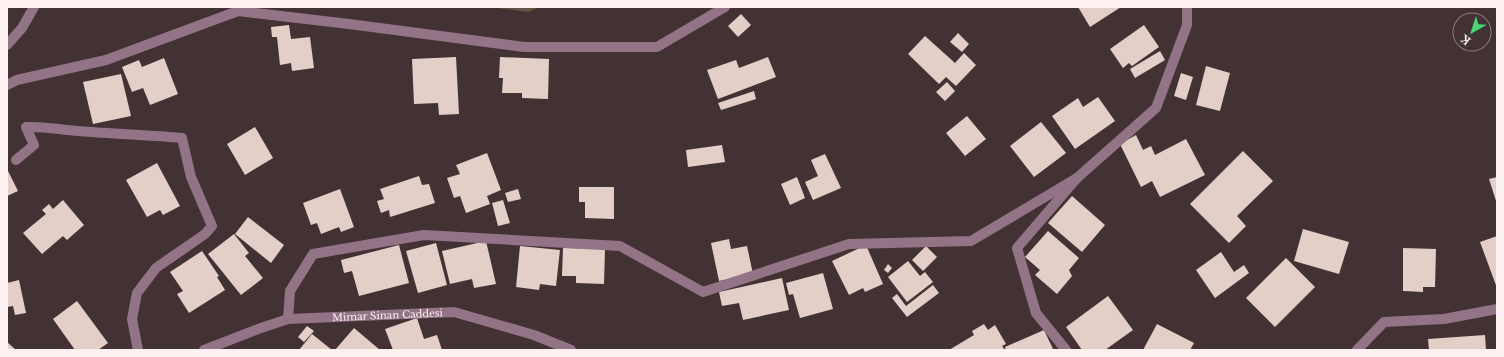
<svg xmlns="http://www.w3.org/2000/svg" width="1504" height="357" font-family="'Libre Baskerville',serif">
  <style>
    .green { fill: #655443 }
    .building { fill: #e3cfc8 }
    .lines { fill: none; stroke-linecap: round; stroke-linejoin: round }
    .minor { stroke: #937486; stroke-width: 10 }
    .labels { text-anchor: middle; stroke-width: 4; stroke-linejoin: round; paint-order: stroke }
    .street-label { font-size: 10px; fill: #fcf0f1; stroke: #433234 }
  </style>
  <rect width="100%" height="100%" fill="#433234"/>
  <path class="green" d="M490,7H540L528,12Z"/>
  <path class="building" d="M1078,7H1121L1090,27Z
    M741,14L751,25L738,37L728,26Z
    M289,25L291,39L310,37L314,68L292,71L291,63L280,65L277,37H272L271,27Z
    M1144,25L1159,47L1132,66L1129,63L1123,68L1110,49Z
    M958,33L969,44L962,52L950,42Z
    M925,36L955,63L964,53L976,65L956,86L946,77L939,84L908,54Z
    M1160,51L1165,60L1135,78L1130,69Z
    M456,57L459,114L439,115L438,103L414,104L412,59Z
    M500,57L549,59L548,99L522,98V93H502L503,78H499Z
    M768,57L776,77L718,99L707,70L736,60L739,68Z
    M164,58L178,94L150,105L143,88L132,92L122,67L139,60L142,67Z
    M1206,66L1230,73L1220,111L1196,105Z
    M1181,73L1193,77L1186,100L1174,96Z
    M121,74L131,116L93,124L83,82Z
    M947,82L955,91L945,101L936,92Z
    M754,91L756,99L721,110L718,103Z
    M1098,97L1115,121L1075,149L1052,116L1078,98L1083,107Z
    M967,116L986,139L965,156L946,133Z
    M1041,122L1066,153L1034,177L1010,146Z
    M255,127L273,158L245,175L227,144Z
    M1136,135L1143,150L1151,146L1155,155L1186,139L1205,175L1160,197L1152,181L1141,187L1120,144Z
    M722,145L725,162L688,167L686,150Z
    M1243,151L1273,181L1237,216L1246,226L1229,243L1190,204Z
    M487,153L501,190L487,196L490,204L466,213L460,196L454,198L447,178L460,174L456,165Z
    M825,154L841,188L813,200L805,182L818,176L811,160Z
    M157,163L180,206L163,215L160,210L147,217L126,180Z
    M7,169L18,191L7,196Z
    M419,176L422,185L429,184L435,203L390,217L389,210L381,213L377,201L384,199L380,189Z
    M797,177L805,198L790,205L781,184Z
    M1497,177V204L1489,179Z
    M579,187H614V219L585,218V202H579Z
    M340,189L354,227L341,232L339,227L321,234L317,223L311,225L303,203Z
    M518,189L521,199L508,202L505,193Z
    M1072,196L1105,225L1082,252L1048,223Z
    M63,200L84,225L67,240L63,236L42,254L23,233L46,214L42,210L49,204L53,209Z
    M503,200L510,223L498,226L492,203Z
    M248,217L284,245L271,263L235,234Z
    M1303,229L1349,242L1339,274L1294,261Z
    M1048,231L1079,258L1069,270L1072,276L1057,294L1035,275L1040,270L1025,257Z
    M234,234L249,253L245,256L263,278L241,295L208,254Z
    M1497,236V288L1480,242Z
    M729,239L731,249L747,246L753,274L719,281L711,243Z
    M486,241L496,284L474,288L472,279L450,284L442,251Z
    M436,243L447,285L418,293L406,251Z
    M399,245L409,283L359,296L352,271L344,273L341,260Z
    M866,245L883,284L865,292L863,288L849,295L832,261Z
    M520,246L560,250L556,286L540,284L539,290L516,287Z
    M926,246L937,257L923,271L912,260Z
    M563,248L605,249L604,284L576,283V276H562Z
    M1403,248L1436,249L1435,287H1423V292L1403,291Z
    M202,251L219,276L217,277L225,290L189,313L177,294L183,291L170,272Z
    M1221,252L1234,272L1244,265L1249,273L1215,298L1196,270Z
    M1286,258L1315,287L1275,327L1246,298Z
    M908,261L920,276L925,272L933,282L907,302L888,277Z
    M888,264L892,268L888,273L884,270Z
    M823,273L833,309L800,318L793,294L789,295L786,283Z
    M782,278L789,310L743,320L739,303L722,306L719,292Z
    M19,280L26,313L15,315L13,306L7,307V283Z
    M933,285L939,293L907,317L892,298L897,294L906,306Z
    M1108,296L1133,330L1105,350H1082L1066,327Z
    M77,301L108,343L98,350H75L53,319Z
    M417,318L424,339L437,335L442,350H393L385,329Z
    M984,324L988,330L995,325L1006,344L1002,346L1005,350H949L974,335L972,331Z
    M1157,324L1194,343L1190,350H1143Z
    M307,326L314,331L304,342L298,337Z
    M354,328L380,350H335Z
    M1044,330L1053,349L1006,350L1005,347Z
    M312,334L332,350H299Z
    M1485,335L1486,350H1429L1428,339Z
    M7,342L16,350H7Z"/>
  <g class="lines">
    <g class="minor">
      <path d="M7,45L22,28L34,7"/>
      <path d="M7,85L17,80L106,60L238,11L349,24L524,47H657L725,7"/>
      <path d="M16,160L34,145L26,127C44,126 61,130 79,131C113,134 147,135 182,138L191,177L212,226L205,234L156,268L137,293L132,319L138,350"/>
      <path d="M288,319L290,291L313,254L424,235L620,246L703,292L849,244L971,241L1077,178"/>
      <path id="s1" d="M204,350L258,329L288,319L454,312L534,335L571,350"/>
      <path d="M1066,350L1036,313L1017,248L1077,178L1156,108L1187,25V7"/>
      <path d="M1357,350L1384,322L1444,319L1497,309"/>
    </g>
  </g>
  <g class="labels">
    <g class="street-label">
      <text dy="4" stroke="none"><textPath href="#s1" startOffset="189">Mimar Sinan Caddesi</textPath></text>
    </g>
  </g>
  <rect width="1504" height="357" fill="none" stroke="#fcf0f1" stroke-width="16"/>
  <g transform="translate(1472 32) rotate(219)"><circle r="19" fill="#433234" stroke="#8d7e80"/>
  <path d="M0-3L7 15L0 10L-7 15Z" fill="#4ad677"/>
  <text y="-6" font-size="11" font-weight="bold" text-anchor="middle" fill="#fcf0f1">K</text>
  </g>
</svg>
